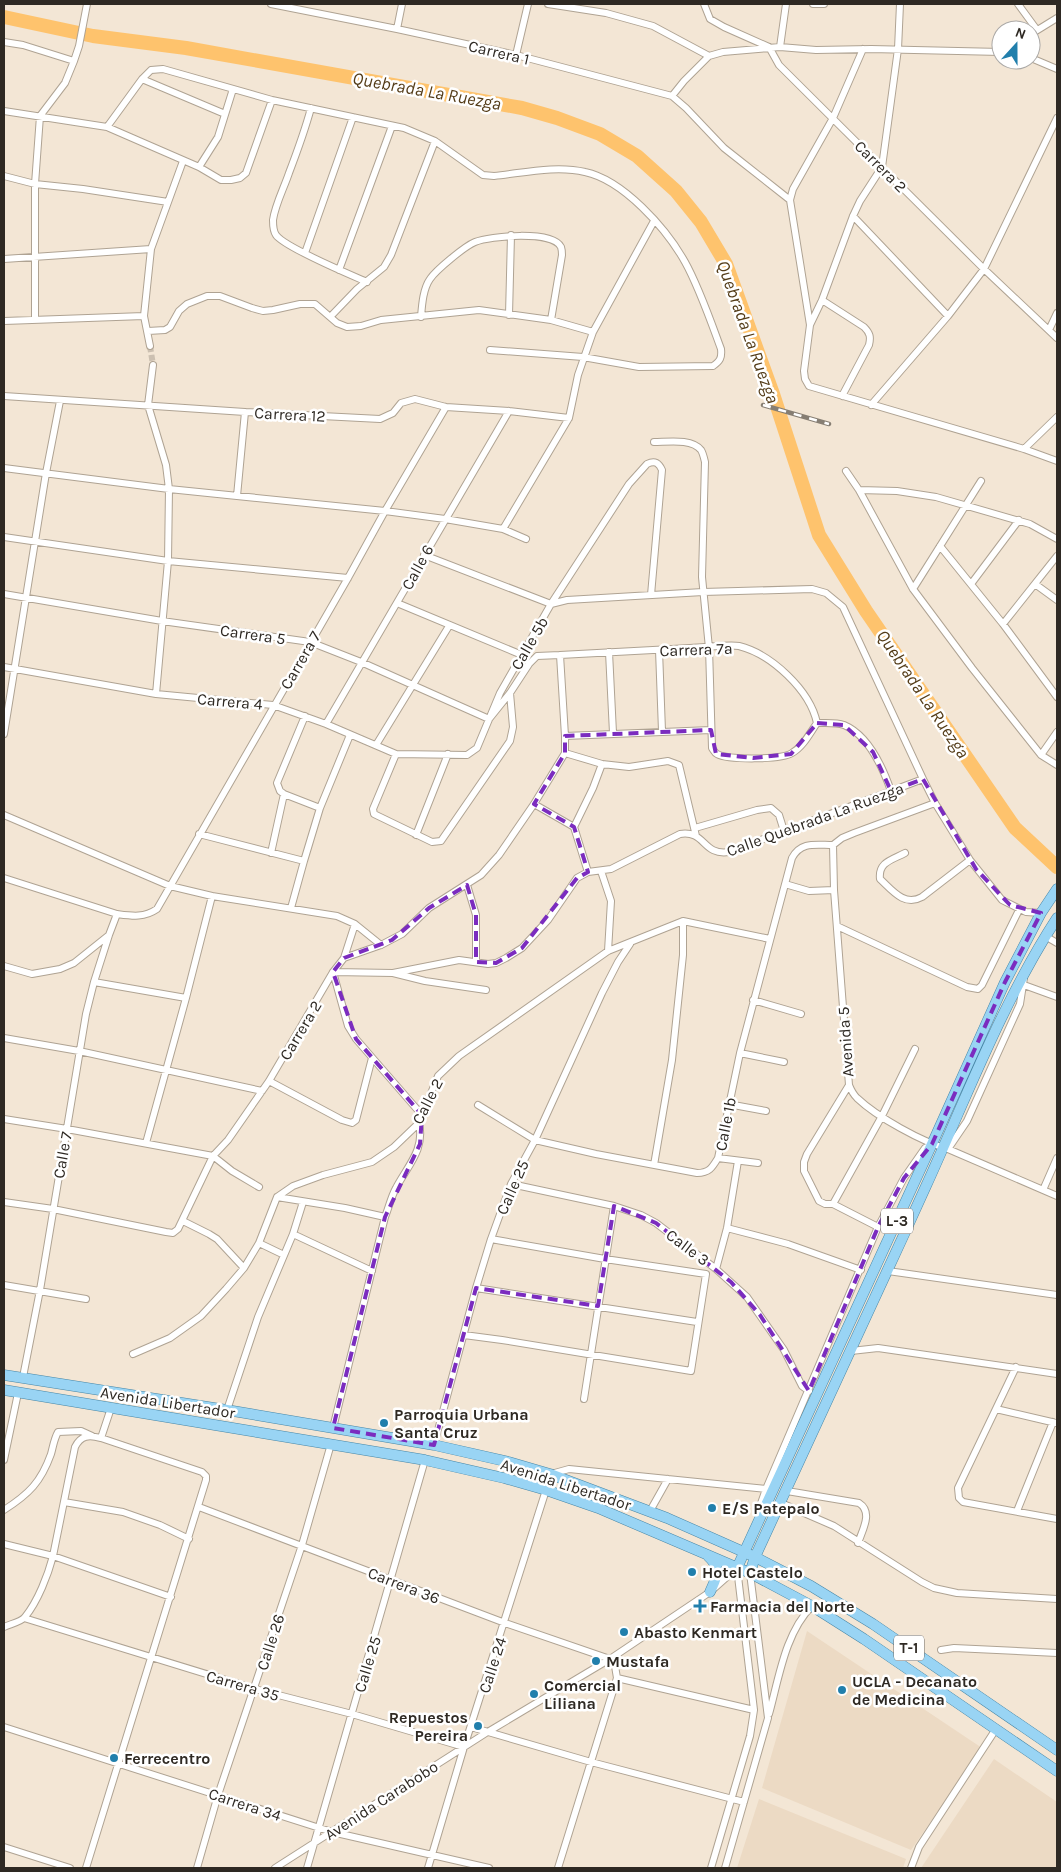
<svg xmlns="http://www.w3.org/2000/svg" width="1061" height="1872" font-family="Karla,sans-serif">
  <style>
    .built { fill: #ecdac4 }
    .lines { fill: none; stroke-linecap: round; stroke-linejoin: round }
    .river { stroke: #fec36d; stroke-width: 14 }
    .minor-tunnel { stroke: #ccc0b1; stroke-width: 6; stroke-dasharray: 6 3; stroke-linecap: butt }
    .minor-casing { stroke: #afa393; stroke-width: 8 }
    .primary-casing { stroke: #4786a6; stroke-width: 11 }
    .minor { stroke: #fff; stroke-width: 6 }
    .primary { stroke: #99d4f4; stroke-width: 10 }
    .rail-casing { stroke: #867e73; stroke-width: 4.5 }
    .rail { stroke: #fff; stroke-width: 2.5; stroke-dasharray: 8; stroke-linecap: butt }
    .marked { fill: none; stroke: #7b2cbf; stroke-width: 4; stroke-dasharray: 10 6; stroke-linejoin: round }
    .poi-dot { fill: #217fac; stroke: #fff; stroke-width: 2 }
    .labels { text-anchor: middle; stroke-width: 5; stroke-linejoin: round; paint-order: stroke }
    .shield { fill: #fff; stroke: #6d6965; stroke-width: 1 }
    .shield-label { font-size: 15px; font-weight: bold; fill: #2e2923 }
    .street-label { font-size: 16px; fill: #2e2923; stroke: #fff }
    .poi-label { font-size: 16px; font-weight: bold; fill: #2e2923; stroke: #fff; text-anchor: start }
    .water-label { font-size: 18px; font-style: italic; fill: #543c18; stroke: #fff }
  </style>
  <rect width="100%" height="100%" fill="#f3e6d5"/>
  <path class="built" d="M807,1631L982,1748L911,1850L762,1788Z
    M994,1759L1057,1802V1868H921Z
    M759,1799L906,1859L903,1868H737Z"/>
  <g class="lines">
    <path class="river" d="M4,17L93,36L186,48L522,108L557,118L600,134L637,156L676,191L701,222L726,264L773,394L819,535L866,611L1015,828L1057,867"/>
    <path class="minor-tunnel" d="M150,346L153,365"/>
    <defs>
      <path id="minor" d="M271,4L397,29L516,55L672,96L684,81L709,56
        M548,4L606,13L653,26L709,56L723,52L780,47L816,50L871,49L1001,52
        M704,4L710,19L724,27L769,47L779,65L984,269L1057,338
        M813,4H824
        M1018,4L1037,30
        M397,29L402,4
        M1031,34L1057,18
        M4,42L23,45L74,61
        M780,47L786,4
        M863,49L833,118L793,189L790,200L810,325L804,371L805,379L809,386L1024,449L1057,461
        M516,55L528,4
        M1031,58L1057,69
        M142,79L225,114
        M672,96L686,108L724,148L790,200
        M311,108C305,130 297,152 289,173C284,188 275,205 273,220C273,225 273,231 276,235C284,247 351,275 367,282
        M4,111L107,127L199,167L221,180H231L240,178L246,173L272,100
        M107,127L142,79L151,70L163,69L272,100L404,128L435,141L483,175L494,176C523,173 556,165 585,172C623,180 666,228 685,262C699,287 711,322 721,349C722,358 720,361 713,366L639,367L583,357L490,350
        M199,167L218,137L233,89
        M4,176L35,184L83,189L168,202
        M853,216L948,316
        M305,253L353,117
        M4,259L151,249
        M339,270L392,126
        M822,300L864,327C870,333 871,337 869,345L842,396
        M509,315L511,235
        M144,316L150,346
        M331,316L357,289L384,267L391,255L435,141
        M421,317C422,305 423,289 430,279C436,270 465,246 475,242C490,236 552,230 561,247C562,250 562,253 562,255L551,320
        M35,319V184L40,116L65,83L74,61L79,46L87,4
        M4,321L144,316L151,249L183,161
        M810,325L822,300L853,216L860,201L882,167L898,49L900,4
        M1049,330L1057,313
        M148,331L165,330L170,327L179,311L187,304L207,296H220L252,308L263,311L273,310L300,304H315L337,323L347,327L361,326L381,320L479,310L551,320L593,332L578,375L569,418L503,529
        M593,332L654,221
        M153,365L148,405L166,465L169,489L168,561L156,694
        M4,396L245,412L380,419L393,413L401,403L415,399L446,407L509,411L569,418
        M871,405L948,316L984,269L1057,118
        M1024,449L1057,417
        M4,468L169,489L385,511L445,519L503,529L526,539
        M846,471L859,490
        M237,496L245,412
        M4,537L168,561L348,578
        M1057,539L1030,524L936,497L897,491L859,490L913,589L972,668L1041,755L1057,765
        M940,546L1003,624L1057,697
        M971,584L1019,520
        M1035,584L1057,600
        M913,589L981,481
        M4,594L162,621L310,642L361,662L489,719L510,693L529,664L537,656L560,655C603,653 646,650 690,648C702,648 728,644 739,646C771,654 810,690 817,723C810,733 803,747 792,753C781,760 728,760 717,754C715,753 714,751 712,748L709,648L702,577L705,462C704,458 703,453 701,450C692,438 667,442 654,442
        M397,603L522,655
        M1003,624L1057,556
        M659,650L662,731
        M609,652L613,733
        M4,667L156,694L273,705L326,724L396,754L467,755L477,748L500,693L551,604L629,484L647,464C655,460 659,463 662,470L651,595
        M305,716L277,783L280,791L284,794L320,808
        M817,723C825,723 836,722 844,725C868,735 883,768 891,791
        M326,724L509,411
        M4,734L46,473L60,401
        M565,736L711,730
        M376,745L449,626
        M396,754L373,809L374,814L432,842L441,841L510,741L513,727L510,693
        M1041,755L1057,732
        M602,764L629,767L668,761L679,765L696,836
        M923,779L935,803L970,860L1002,900L1026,912L1041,913
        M534,804L574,827L593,788L602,764L565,753
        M4,815L170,886L212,896L337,916L355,924L381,945
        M574,827L588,872
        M695,828L757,810L771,808L779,815L784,831
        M199,834L304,861L320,808L350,735
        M416,835L448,754
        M833,845L842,838L854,833L935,803
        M271,853L284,794
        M905,853C892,860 878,862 880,879C892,890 904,907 922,897L970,860
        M601,871L611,901L608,951
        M4,878L117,914C132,916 144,918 157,909L348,578L385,511L446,407
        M785,884L809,891L834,890
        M467,885L476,915V962
        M291,908L304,861
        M837,926L967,987L978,989L982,985L1019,910
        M1045,936L1057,943
        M344,958L355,924
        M4,966L32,974L60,969L74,963L109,935L117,914
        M393,973L459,960L488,964L496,963L506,958L522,948L548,920L577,878L588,872L611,869L680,834C706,830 702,856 729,852L923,779L843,607L826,593L812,589L703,592L567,600L551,604L424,555
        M94,982L186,998
        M1024,985L1057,997
        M753,1000L801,1014
        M4,1038L79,1051L262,1091
        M740,1053L784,1062
        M269,1081L342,1120L352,1123L356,1120L372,1058
        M849,1085L807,1154L804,1162V1171L819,1201L825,1204H833L878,1227
        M728,1104L766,1111
        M478,1105L535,1140L596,1154L697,1173C709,1173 712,1168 718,1158L740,1053L792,858C801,841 816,845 833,845L834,890L849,1085C851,1090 854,1095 857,1098C877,1117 922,1142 948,1149L1057,1196
        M422,1115L356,1039L348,1026L333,972L393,973L425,981L486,990
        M4,1119L67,1129L213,1156L232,1171L259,1187
        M146,1143L186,998L212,896
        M948,1149L967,1121L1020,1004L1024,978
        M718,1158L758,1163
        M654,1165L672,1060L683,955V921
        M511,1184L614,1206L641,1215L656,1223L716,1269L747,1297L784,1350L802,1386L809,1391
        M1043,1190L1057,1158
        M277,1197L345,1208L385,1217
        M4,1202L53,1209L166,1232L173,1233L178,1229L213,1156L228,1140L269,1081L333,972L344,958L381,945L402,934L429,908L481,875L499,855L534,804L565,753V736L560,655
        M833,1204L882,1116L915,1049
        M183,1221L209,1234L217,1239L244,1268
        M727,1228L788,1244L861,1270
        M293,1234L372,1271
        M259,1243L284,1255
        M716,1269L727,1228L738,1161
        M888,1271L1057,1295
        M4,1285L86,1299
        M476,1288L697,1322
        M464,1335L502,1340L691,1371L706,1274L605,1259L491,1239
        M851,1351L878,1348L1057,1374
        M133,1354L170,1338L201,1316L226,1289L244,1268L259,1243L277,1197L293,1186L323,1175L372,1162L394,1147L419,1123L438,1076L459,1056L608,951L683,921L770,939
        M1016,1367L958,1488L959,1498L963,1502L1057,1519
        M23,1377L40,1290L86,1014L94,982L109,935
        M584,1399L614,1206
        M996,1409L1056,1423
        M227,1410L258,1317L293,1234L303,1202
        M333,1428L385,1217C389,1207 391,1197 396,1188C408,1165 425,1150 419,1123
        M434,1445L476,1288L491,1239L511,1184L535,1140L602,993L618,962L630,944
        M4,1460L18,1393
        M551,1474L569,1469L766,1489
        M787,1491L859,1503C873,1512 863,1529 858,1543
        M64,1502L123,1512L160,1525L189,1539
        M781,1503L834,1526L922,1582L934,1588L957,1593L1057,1599
        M199,1507L505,1623L610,1659L615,1666L617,1678L558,1868
        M759,1509L766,1489L878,1227L904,1178L925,1148L929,1146
        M4,1510C29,1494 41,1482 51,1454C53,1447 54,1439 58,1432L81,1431L92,1436
        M650,1511L668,1479
        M1017,1511L1053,1422
        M4,1544L53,1556L171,1597
        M24,1618L255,1689L352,1714L464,1747
        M4,1627C10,1624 21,1622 25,1617C38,1601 48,1575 53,1556L75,1447C81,1435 89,1435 101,1438L111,1408
        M941,1650L954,1648L1057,1653
        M617,1678L754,1710
        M769,1714C779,1678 785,1633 812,1606
        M4,1727L332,1832L489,1868
        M471,1727L591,1762L744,1802
        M4,1847L70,1868
        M86,1868L206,1480V1476L202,1472L101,1438
        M197,1868L218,1795L302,1545L331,1444
        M275,1868L486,1733L610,1659L710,1592L737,1568
        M307,1868L425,1460
        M428,1868L464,1747L546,1490
        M711,1868L750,1736L754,1710L737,1568
        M725,1868L768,1718L750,1573
        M911,1868L919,1847L996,1729"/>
      <path id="primary" d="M4,1375L227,1410L434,1445L509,1462L550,1474L667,1518L755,1557L811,1586L873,1624L1057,1750
        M4,1390L425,1460L504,1478L546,1490L598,1508L750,1573L812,1606L864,1639L1057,1771
        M708,1556C722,1569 717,1576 710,1592
        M737,1568L932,1144L1005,982L1041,913L1057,889
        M750,1573L755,1557C812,1433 870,1310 926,1186C967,1096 1003,1001 1057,918"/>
    </defs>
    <use href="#minor" class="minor-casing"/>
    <use href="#primary" class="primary-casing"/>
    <use href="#minor" class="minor"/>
    <use href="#primary" class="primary"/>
    <defs>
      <path id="rail" d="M763,405L829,424"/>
    </defs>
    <use href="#rail" class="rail-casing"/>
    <use href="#rail" class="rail"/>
  </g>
  <path class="marked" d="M817,723L844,725L873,752L891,791L923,779L976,869L1010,905L1041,913L1005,982L932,1144L904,1178L878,1227L809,1391L760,1315L731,1282L656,1223L614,1206L598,1306L476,1288L434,1445L333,1428L385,1217L420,1144L422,1115L356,1039L333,972L344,958L392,940L429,908L467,885L476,915V962L496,963L522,948L577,878L588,872L574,827L534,804L565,753V736L711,730L716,754L753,758L791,754Z"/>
  <g class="poi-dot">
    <circle cx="384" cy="1423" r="5"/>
    <circle cx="712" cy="1508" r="5"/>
    <circle cx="692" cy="1572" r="5"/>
    <path d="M697.5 1598.5h5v5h5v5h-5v5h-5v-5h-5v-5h5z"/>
    <circle cx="624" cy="1632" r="5"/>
    <circle cx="596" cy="1661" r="5"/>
    <circle cx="842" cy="1690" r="5"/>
    <circle cx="534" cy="1694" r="5"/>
    <circle cx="478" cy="1726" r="5"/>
    <circle cx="114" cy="1758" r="5"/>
  </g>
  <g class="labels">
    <g class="shield">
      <rect x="881" y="1208.5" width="32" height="25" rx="4"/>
      <rect x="894" y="1635.5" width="30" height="25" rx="4"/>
    </g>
    <g class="shield-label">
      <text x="897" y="1226">L-3</text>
      <text x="909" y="1653">T-1</text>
    </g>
    <g class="street-label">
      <text transform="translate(499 52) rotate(13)" y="6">Carrera 1</text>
      <text transform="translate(881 166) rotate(45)" y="6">Carrera 2</text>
      <text transform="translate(290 414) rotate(3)" y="6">Carrera 12</text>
      <text transform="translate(417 567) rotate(-61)" y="6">Calle 6</text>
      <text transform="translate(253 634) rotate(8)" y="6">Carrera 5</text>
      <text transform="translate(529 643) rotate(-60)" y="6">Calle 5b</text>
      <text transform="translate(696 649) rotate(-2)" y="6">Carrera 7a</text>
      <text transform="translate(300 660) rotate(-60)" y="6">Carrera 7</text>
      <text transform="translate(230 701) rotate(5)" y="6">Carrera 4</text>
      <text transform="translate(815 819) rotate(-20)" y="6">Calle Quebrada La Ruezga</text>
      <text transform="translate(300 1030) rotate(-59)" y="6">Carrera 2</text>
      <text transform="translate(845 1042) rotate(-94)" y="6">Avenida 5</text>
      <text transform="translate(427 1101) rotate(-63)" y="6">Calle 2</text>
      <text transform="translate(725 1124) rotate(-79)" y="6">Calle 1b</text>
      <text transform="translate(62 1155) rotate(-80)" y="6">Calle 7</text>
      <text transform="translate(512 1187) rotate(-66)" y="6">Calle 25</text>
      <text transform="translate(688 1247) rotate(37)" y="6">Calle 3</text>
      <text transform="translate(168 1402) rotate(9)" y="6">Avenida Libertador</text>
      <text transform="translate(566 1484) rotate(18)" y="6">Avenida Libertador</text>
      <text transform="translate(404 1585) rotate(21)" y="6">Carrera 36</text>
      <text transform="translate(270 1642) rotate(-72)" y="6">Calle 26</text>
      <text transform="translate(367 1664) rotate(-73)" y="6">Calle 25</text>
      <text transform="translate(492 1665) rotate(-72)" y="6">Calle 24</text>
      <text transform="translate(243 1685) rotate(16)" y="6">Carrera 35</text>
      <text transform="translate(381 1800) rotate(-33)" y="6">Avenida Carabobo</text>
      <text transform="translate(245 1804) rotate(18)" y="6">Carrera 34</text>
    </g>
    <g class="poi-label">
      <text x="394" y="1420">Parroquia Urbana<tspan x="394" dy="18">Santa Cruz</tspan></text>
      <text x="722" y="1514">E/S Patepalo</text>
      <text x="702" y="1578">Hotel Castelo</text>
      <text x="710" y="1612">Farmacia del Norte</text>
      <text x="634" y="1638">Abasto Kenmart</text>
      <text x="606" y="1667">Mustafa</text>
      <text x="852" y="1687">UCLA - Decanato<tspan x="852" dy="18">de Medicina</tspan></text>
      <text x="544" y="1691">Comercial<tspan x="544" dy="18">Liliana</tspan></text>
      <text x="468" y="1723" text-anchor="end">Repuestos<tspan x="468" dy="18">Pereira</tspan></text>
      <text x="124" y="1764">Ferrecentro</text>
    </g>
    <g class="water-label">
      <text transform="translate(427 91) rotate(10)" y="6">Quebrada La Ruezga</text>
      <text transform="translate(748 332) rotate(70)" y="6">Quebrada La Ruezga</text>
      <text transform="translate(923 694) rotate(56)" y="6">Quebrada La Ruezga</text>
    </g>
  </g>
  <rect width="1061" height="1872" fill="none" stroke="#2e2923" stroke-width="10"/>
  <g transform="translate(1016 45) rotate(21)"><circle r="24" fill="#ffffff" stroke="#aba9a7"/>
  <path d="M0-4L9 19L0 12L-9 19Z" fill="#217fac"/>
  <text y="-8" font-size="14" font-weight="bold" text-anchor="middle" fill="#2e2923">N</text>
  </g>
</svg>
